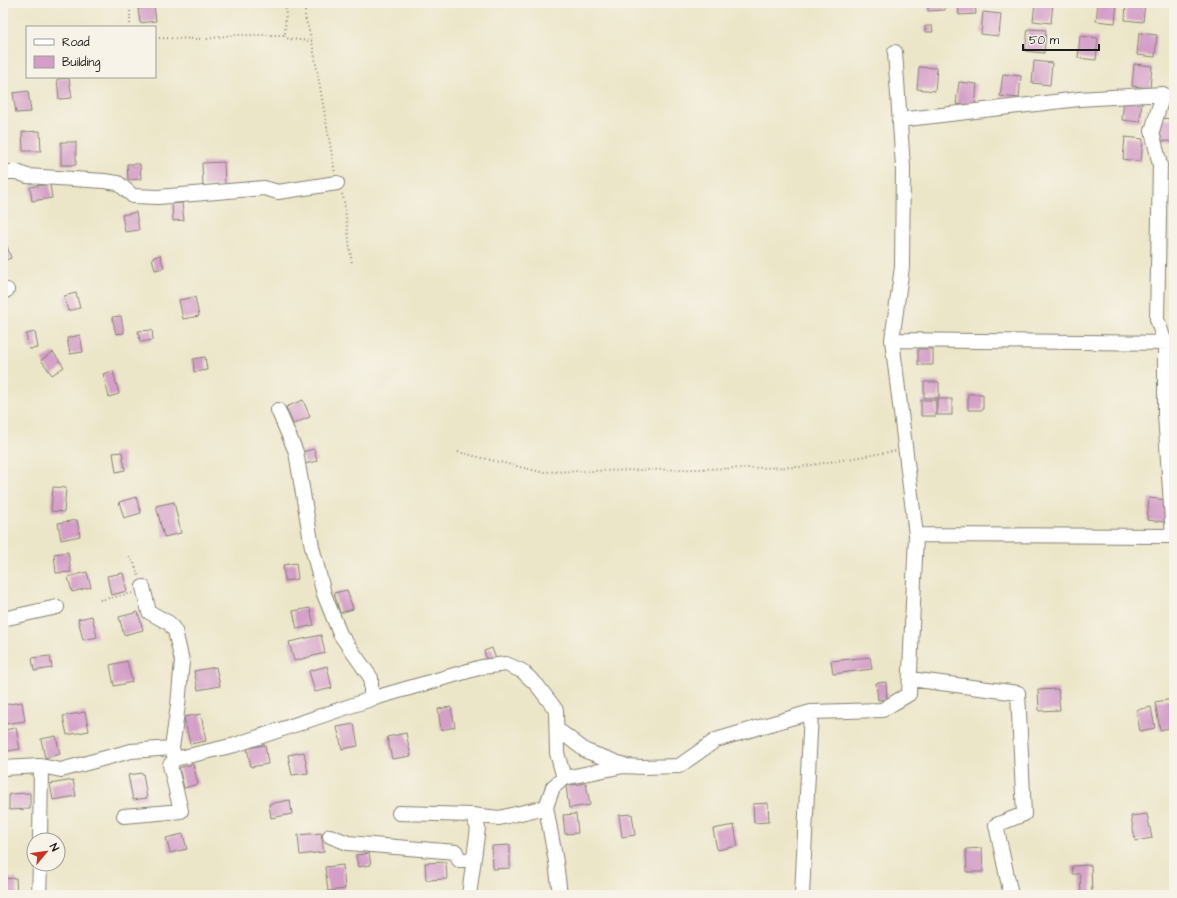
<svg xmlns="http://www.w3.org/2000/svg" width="1177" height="898" font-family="'Architects Daughter',sans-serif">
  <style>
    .building { fill: #d49ec8 }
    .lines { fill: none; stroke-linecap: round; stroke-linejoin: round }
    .minor-casing { stroke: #848172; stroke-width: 16 }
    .path { stroke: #848172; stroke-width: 2; stroke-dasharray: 1 3; stroke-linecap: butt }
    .minor { stroke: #fff; stroke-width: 14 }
  </style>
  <rect width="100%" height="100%" fill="#f7f3e8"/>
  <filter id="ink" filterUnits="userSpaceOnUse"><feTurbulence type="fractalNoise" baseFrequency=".025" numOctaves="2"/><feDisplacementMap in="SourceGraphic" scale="8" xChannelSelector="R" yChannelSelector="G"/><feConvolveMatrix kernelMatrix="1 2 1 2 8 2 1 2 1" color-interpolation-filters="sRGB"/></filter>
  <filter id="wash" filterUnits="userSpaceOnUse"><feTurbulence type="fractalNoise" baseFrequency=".012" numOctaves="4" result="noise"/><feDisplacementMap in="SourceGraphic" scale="16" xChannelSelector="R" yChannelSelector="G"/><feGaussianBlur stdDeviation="0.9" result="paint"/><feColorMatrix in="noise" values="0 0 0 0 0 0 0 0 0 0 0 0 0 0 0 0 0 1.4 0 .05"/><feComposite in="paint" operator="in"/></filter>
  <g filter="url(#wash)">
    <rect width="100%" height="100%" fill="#ece6c9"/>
    <g id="blocks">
      <path class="building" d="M928,3H944L945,10L928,11Z
        M958,3H975L976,14L959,15Z
        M1035,3H1053L1051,23L1033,21Z
        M1098,3H1117L1115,23L1096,21Z
        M1126,3H1145L1143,22L1125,20Z
        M154,6L156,21L140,23L138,9Z
        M983,12L1001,14L999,36L981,34Z
        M925,26H932L933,32H925Z
        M1028,29L1046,30L1044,53L1025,51Z
        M1139,33L1157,35L1155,57L1137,55Z
        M1080,36L1098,38L1096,60L1078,58Z
        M1034,61L1052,63L1050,85L1032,83Z
        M1134,64L1152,66L1150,88L1132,86Z
        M919,67L937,68L935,91L917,89Z
        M1003,74L1021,76L1019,98L1000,96Z
        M69,78L72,98L59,99L57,79Z
        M959,82L977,84L975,106L956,104Z
        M28,91L31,112L16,113L13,93Z
        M1124,98L1142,100L1140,122L1122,120Z
        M1159,118L1174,119V142L1157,140Z
        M40,131L41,151H23L22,132Z
        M1125,137L1143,139L1141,162L1123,159Z
        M61,142H76V165H61Z
        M224,162L225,186L203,187L202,163Z
        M127,164H140L141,179L128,180Z
        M50,184L52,198L32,201L30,187Z
        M182,203L184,220L173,221L172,204Z
        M136,212L139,230L125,232L122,215Z
        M7,246L11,258L3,261V247Z
        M160,255L164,268L155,270L152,258Z
        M76,293L80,308L68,311L64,296Z
        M195,297L199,316L183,319L179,300Z
        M121,316L124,333L116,334L112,317Z
        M152,330L153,340L140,342L138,331Z
        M35,332L38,348L29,349L26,334Z
        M80,335L83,352L70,354L67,338Z
        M918,349H933V365H918Z
        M53,352L64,367L52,375L41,360Z
        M205,357L207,370L194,372L193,359Z
        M113,371L119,394L109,397L103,374Z
        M924,382H939V398H924Z
        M968,394H983V410H968Z
        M937,399H952V415H937Z
        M303,400L310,417L293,424L286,407Z
        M921,400H936V416H921Z
        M314,449L317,461L305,464L302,452Z
        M122,452L125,470L116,472L113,453Z
        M53,487L66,488L64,512L51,511Z
        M136,497L141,513L124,518L119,502Z
        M1149,498L1167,500L1165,522L1147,520Z
        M174,502L181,533L164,537L156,506Z
        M77,520L80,536L61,540L58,523Z
        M68,552L71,572L56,573L54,554Z
        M296,563L298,579L285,581L283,565Z
        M87,572L91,587L72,592L68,577Z
        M123,573L127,591L111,595L107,576Z
        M347,590L353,609L340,613L334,593Z
        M310,608L314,625L297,629L293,611Z
        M138,612L143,630L124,635L119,617Z
        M92,616L97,637L83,640L78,619Z
        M321,635L325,653L294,661L289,642Z
        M492,648L496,659L487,662L484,651Z
        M50,656L52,668L34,671L32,658Z
        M870,657L872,669L833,674L831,661Z
        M127,661L132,682L114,686L110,665Z
        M327,666L332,688L315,692L309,671Z
        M216,667L220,686L198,690L194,671Z
        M886,682L887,699L878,700L876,683Z
        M1058,689L1060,710L1039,711L1038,690Z
        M1173,699L1174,727L1160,730L1155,702Z
        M22,702L25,721L4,724L3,705Z
        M451,707L455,727L441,730L438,709Z
        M1151,707L1155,728L1140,731L1136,710Z
        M85,712L89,731L67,735L63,716Z
        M201,714L206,741L190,744L184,717Z
        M354,724L358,746L342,749L337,727Z
        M16,728L20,749L3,752V730Z
        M406,733L411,756L392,759L387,737Z
        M56,736L60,754L45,758L41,739Z
        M265,745L268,764L251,767L247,748Z
        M304,752L308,773L292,775L288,755Z
        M193,764L198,784L184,788L179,768Z
        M143,773L147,798L133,800L128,775Z
        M73,780L76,796L53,800L50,784Z
        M586,783L590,805L569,808L566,786Z
        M30,793V809L9,810V794Z
        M290,800L292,814L271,818L269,804Z
        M768,803L769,822L754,823L753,804Z
        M576,814L578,833L565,834L563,815Z
        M632,814L635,835L622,837L619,815Z
        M1147,814L1152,838L1135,841L1131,816Z
        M734,825L738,846L717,850L713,829Z
        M321,833L324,852L300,855L298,835Z
        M183,834L187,849L170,853L166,838Z
        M510,845V868L493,869L492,846Z
        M982,848L983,872H967L966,849Z
        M369,853L371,865L358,867L356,855Z
        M446,862L447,879L426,880L425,863Z
        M343,865L345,889L328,891L325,867Z
        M1091,865L1092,895H1081L1080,874H1073L1072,866Z
        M16,878L17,895H3V879Z"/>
    </g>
  </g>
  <g filter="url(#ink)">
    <use href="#blocks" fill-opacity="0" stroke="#848172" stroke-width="1"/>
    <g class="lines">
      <defs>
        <path id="minor" d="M899,120L1079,99L1163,94L1152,131L1160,165L1157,319L1165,343V414L1173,536
          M3,172H17L27,176L104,181L118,183L133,196L158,197L264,188L278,192L337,183
          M3,292L7,290
          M892,340L1173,343
          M278,410L296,452L312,547L324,594L340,634L371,678V699L482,667L506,664L522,671L537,685L556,710L557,753L564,778L624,766L643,767L679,766L716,740L811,712L802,895
          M916,535L1174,536
          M143,587L149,612L169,623L175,631L182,661L178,705L172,748
          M3,619L57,607
          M910,679L1018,693L1024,814L996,825L1011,895
          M811,712L882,710L909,694L916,535L892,340L902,267L903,167L895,52
          M557,729L586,751L624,765
          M3,768L41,766L61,770L131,751L172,748L175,759L235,745L371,699
          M546,807L556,862L560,895
          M399,813L472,815L478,828L469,895
          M472,815L499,818L546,807L553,787L564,778
          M124,816L181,811L170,765L175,759
          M330,836L348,843L456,852L459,860H473
          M40,840L41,766
          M39,895L40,864"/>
      </defs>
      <use href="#minor" class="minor-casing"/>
      <path class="path" d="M130,3V27
        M305,3V17L312,41
        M285,35L288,39L312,41L335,173
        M155,38L207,39L231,35H285L286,3
        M342,194L344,200L352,265
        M458,452L541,472L800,467L895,451
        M129,557L134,563L139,577
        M100,600L133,593"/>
      <use href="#minor" class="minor"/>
    </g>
  </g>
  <rect width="1177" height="898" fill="none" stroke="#f7f3e8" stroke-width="16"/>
  <rect x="26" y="26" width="130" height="52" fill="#f7f3e8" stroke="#9f9d96"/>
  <rect x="34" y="39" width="20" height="6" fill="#ffffff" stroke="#9f9d96"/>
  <text x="62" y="46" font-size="12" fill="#1c1c1c">Road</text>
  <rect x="34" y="56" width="20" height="12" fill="#d49ec8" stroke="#9f9d96"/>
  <text x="62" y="66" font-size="12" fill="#1c1c1c">Building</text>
  <g transform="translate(46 852) rotate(61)"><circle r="19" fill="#f7f3e8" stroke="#9f9d96"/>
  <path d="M0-3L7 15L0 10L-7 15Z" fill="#c8321e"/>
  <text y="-6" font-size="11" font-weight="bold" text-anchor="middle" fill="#1c1c1c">N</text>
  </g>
  <path d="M1023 44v6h76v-6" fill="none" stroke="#1c1c1c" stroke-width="2"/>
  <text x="1029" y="44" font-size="12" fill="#1c1c1c" stroke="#f7f3e8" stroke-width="3" paint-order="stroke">50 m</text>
</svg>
